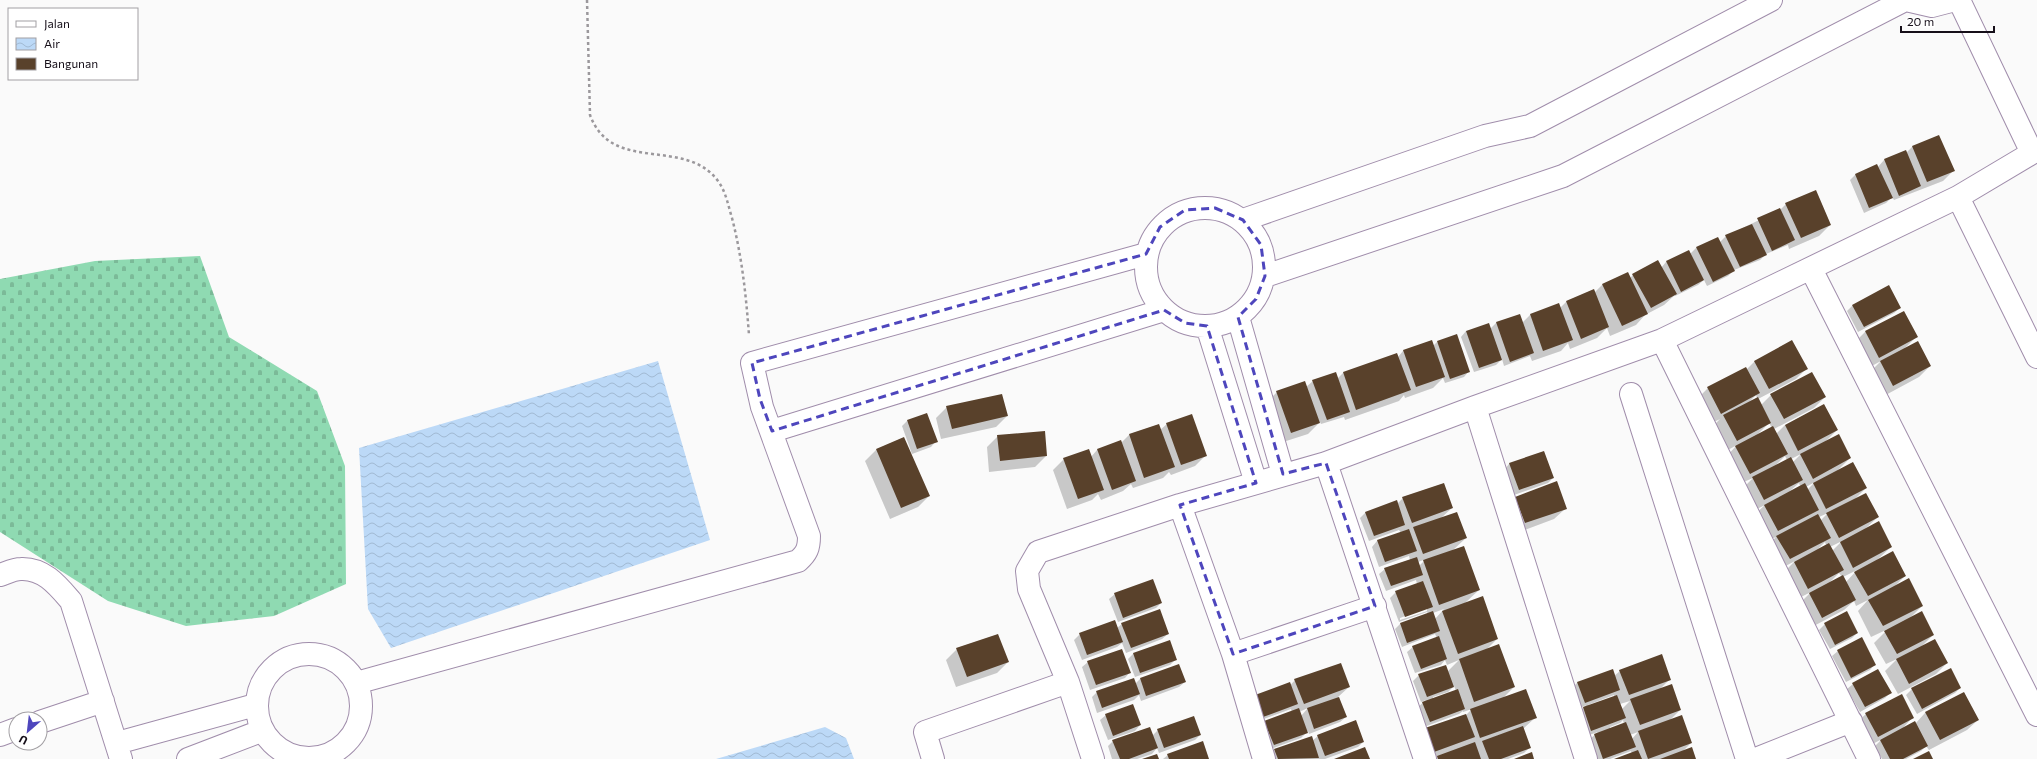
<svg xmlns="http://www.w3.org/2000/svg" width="2037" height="759" font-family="Commissioner,sans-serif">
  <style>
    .cemetery { fill: url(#cemetery-stones) }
    .water { fill: url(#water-waves) }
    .shadow { fill: #0003; fill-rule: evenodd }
    .building { fill: #59412b }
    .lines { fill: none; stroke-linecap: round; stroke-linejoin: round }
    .minor-casing { stroke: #a08dab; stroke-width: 24 }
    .path { stroke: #9b989c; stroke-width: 2.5; stroke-dasharray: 3 3; stroke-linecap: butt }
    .minor { stroke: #fff; stroke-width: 22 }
    .marked { fill: none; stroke: #4e46bd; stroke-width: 3; stroke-dasharray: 8 5; stroke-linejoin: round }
  </style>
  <defs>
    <pattern id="cemetery-stones" width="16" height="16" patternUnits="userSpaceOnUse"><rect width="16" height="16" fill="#8fdab2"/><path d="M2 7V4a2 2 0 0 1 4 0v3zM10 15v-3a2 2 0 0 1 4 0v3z" fill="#7bba98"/></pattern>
    <pattern id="water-waves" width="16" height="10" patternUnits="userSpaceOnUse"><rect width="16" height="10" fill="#bcd9f7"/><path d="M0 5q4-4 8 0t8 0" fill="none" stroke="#a1b9d3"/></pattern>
  </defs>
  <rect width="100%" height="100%" fill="#fafafa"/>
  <path class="cemetery" d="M200,256L229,337L317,391L345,466L346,584L274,616L186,626L108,601L0,532V279L95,261Z"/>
  <path class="water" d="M658,361L710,540L391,648L368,609L359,448Z
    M825,727L846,738L854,759H716Z"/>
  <path class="shadow" d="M1938,136L1954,170L1943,181L1894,200L1892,197L1886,203L1864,213L1850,180L1855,175L1878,167L1884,160L1905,151L1906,153L1912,147Z
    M1786,204L1830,225L1819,236L1789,249L1788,245L1766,254L1760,260L1734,270L1728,276L1707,286L1704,280L1698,285L1675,296V295L1664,305L1645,315L1636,325L1610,336L1607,328L1597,338L1570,349L1568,343L1561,351L1532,361L1530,356L1504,366L1502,359L1496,365L1474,372L1461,337L1466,331L1490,329L1496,323L1519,315L1522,323L1530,315L1560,308L1566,302L1594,291V293L1602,285L1628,273L1630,278L1633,275L1661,268L1666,262L1689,251L1690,254L1696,248L1718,238L1720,242L1726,236L1780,210Z
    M1852,306L1900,308L1894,313L1858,332L1847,311Z
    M1903,312L1916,337L1905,348L1930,366L1919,377L1882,397L1869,373L1881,361L1868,368L1854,343L1865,332Z
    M1431,341L1433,346L1437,342L1469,371L1464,377L1445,383L1443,378L1433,388L1405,398L1404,395L1399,401L1345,420L1344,417L1321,424L1320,422L1308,434L1280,443L1266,403L1277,392L1306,387L1313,381L1337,379L1343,373L1397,354L1398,357L1403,351Z
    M1755,361L1807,368L1796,379L1758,399L1761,405L1771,395L1825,397L1814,408L1774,429L1776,434L1785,425L1824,405L1837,430L1825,442L1850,458L1838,470L1866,488L1855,499L1878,517L1865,529L1891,547L1877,560L1905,576L1895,586L1922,606L1909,619L1933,635L1921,647L1947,663L1936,674L1898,694L1885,671L1897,659L1886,664L1874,643L1888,629L1871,637L1858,611L1868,600L1856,606L1854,601L1844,610L1810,628L1798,605L1811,592L1797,599L1783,573L1795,561L1778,570L1766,547L1776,537L1767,541L1753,516L1765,505L1753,511L1742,489L1753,478L1739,484L1725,458L1737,445L1726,451L1713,426L1720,419L1710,424L1697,399L1708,388L1746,370ZM1756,395L1757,398L1750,401ZM1769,423L1772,428L1757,435ZM1801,454L1793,462L1791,459ZM1785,456L1787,460L1776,465ZM1799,483L1800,486L1790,491ZM1813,483V484L1807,490L1806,487ZM1828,513L1820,521L1819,517ZM1842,541L1832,551L1830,547ZM1825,542L1826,545L1818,549ZM1857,570L1846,582L1843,577ZM1839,573L1842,577L1830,582Z
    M947,407L1007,416L996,427L941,439L936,418Z
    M907,421L936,441L931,447L912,454L902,426Z
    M1167,424L1206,455L1195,466L1171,475L1169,472L1163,478L1133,488L1131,484L1123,491L1101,500L1098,494L1092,500L1067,509L1053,470L1064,459L1091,457L1097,450L1121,443L1129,435L1158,425L1160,430Z
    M998,436L1046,456L1035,467L989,472L987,447Z
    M903,438L929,496L918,507L890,519L865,461L876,450Z
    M1544,452L1553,478L1548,483L1514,495L1504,470L1509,464Z
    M1516,497L1565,509L1554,519L1514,534L1505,508Z
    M1403,498L1452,508L1441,518L1466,538L1452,551L1479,590L1465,603L1497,639L1486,650L1514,687L1502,699L1536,717L1523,729L1529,748L1524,753L1508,759H1435L1437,757L1422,759L1472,709L1463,712V711L1459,714L1424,727L1417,708L1426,700L1421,702L1413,681L1419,675L1448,671L1459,660L1447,665L1445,660L1441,665L1415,673L1407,652L1413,647L1437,638L1435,634L1402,647L1395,629L1400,624L1428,614L1427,612L1399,622L1390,598L1396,592L1417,584L1416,580L1386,591L1379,574L1385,569L1410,560L1409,556L1379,567L1372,547L1377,541L1401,533L1399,530L1369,541L1360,518L1366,512L1397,504ZM1426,559L1419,566L1418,562ZM1427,608V611L1400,620V618ZM1444,609L1435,619L1433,613ZM1454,686L1456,691L1433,699V697L1448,692Z
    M1115,594L1161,603L1156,608L1118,622L1109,599Z
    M1847,613L1857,633L1852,638L1830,649L1819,630L1825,624Z
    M1122,624L1168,634L1162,639L1126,653L1122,643L1117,647L1082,660L1074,640L1080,634L1117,628Z
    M957,649L1008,662L997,673L956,687L946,660Z
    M1838,651L1875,664L1870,670L1846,682L1832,656Z
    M1133,654L1176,659L1170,665L1135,677L1128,659Z
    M1088,662L1130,672L1125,678L1090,690L1082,667Z
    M1620,671L1670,679L1660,689L1680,710L1669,721L1691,743L1682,752L1695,759H1616L1632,754L1631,751L1610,759H1596L1589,740L1598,732L1586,736L1578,714L1586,705L1580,708L1572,688L1578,682L1614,676ZM1614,695V697L1588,706V705ZM1630,701L1622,709L1620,704ZM1623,720L1624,724L1610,729V727L1620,723ZM1638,732L1632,739L1630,735Z
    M1140,679L1185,682L1179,687L1141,701L1139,695L1134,700L1097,713L1092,697L1097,692L1135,684Z
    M1295,680L1349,687L1338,697L1346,717L1340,722L1309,734L1308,731L1301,738L1268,750L1260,727L1265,722L1292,712L1291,709L1258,721ZM1308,708L1301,716L1299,712Z
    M1853,684L1890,693L1885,698L1860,712L1847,689Z
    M1960,688L1955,693L1917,714L1906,695L1912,689Z
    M1964,693L1978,720L1967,730L1929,750L1926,746L1921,751L1906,759H1882L1875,746L1882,739L1867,747L1855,724L1866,714L1913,717L1902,729L1915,724L1925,713Z
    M1106,715L1140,725L1135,731L1108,740L1100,720Z
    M1158,730L1200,735L1195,740L1159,753L1157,748L1152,754L1137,759H1112L1108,746L1113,741L1152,736Z
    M1318,736L1363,742L1358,747L1325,759H1271L1269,756L1275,750L1312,741Z
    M1168,755L1208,759H1163Z"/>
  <path class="building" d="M1939,135L1955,171L1927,182L1912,146Z
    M1906,150L1921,186L1899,196L1884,159Z
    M1877,164L1893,198L1869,208L1855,174Z
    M1816,190L1831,225L1801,238L1785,203Z
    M1780,208L1795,240L1772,251L1757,218Z
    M1752,224L1767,255L1740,267L1725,235Z
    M1718,237L1735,271L1713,282L1696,247Z
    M1689,250L1704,280L1681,292L1666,261Z
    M1658,260L1677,294L1651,308L1632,274Z
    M1628,272L1648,314L1622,326L1602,284Z
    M1889,285L1901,308L1864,327L1852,305Z
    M1594,289L1609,327L1581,339L1566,301Z
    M1559,303L1573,340L1543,351L1530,314Z
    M1904,311L1918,337L1879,358L1865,331Z
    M1520,314L1534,353L1510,362L1496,322Z
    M1489,323L1502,360L1479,368L1466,331Z
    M1457,334L1470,372L1450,379L1437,341Z
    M1432,340L1445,377L1416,387L1403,350Z
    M1792,340L1808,369L1769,389L1754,361Z
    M1918,341L1931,366L1893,386L1880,361Z
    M1397,353L1411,390L1356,410L1343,372Z
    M1746,367L1760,393L1721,414L1707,387Z
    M1336,372L1350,412L1327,420L1312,380Z
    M1812,372L1826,397L1784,419L1770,394Z
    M1305,381L1320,423L1291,433L1276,391Z
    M1002,394L1008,416L952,429L946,406Z
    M1758,397L1771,423L1737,441L1723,415Z
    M1824,404L1838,430L1798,451L1785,425Z
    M927,413L938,442L917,449L907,420Z
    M1192,414L1207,456L1181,465L1166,423Z
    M1159,424L1175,467L1144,478L1129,434Z
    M1773,426L1788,454L1750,474L1735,446Z
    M1045,431L1047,456L1000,461L997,435Z
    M1839,434L1851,458L1813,479L1800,454Z
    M904,437L930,496L901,508L876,449Z
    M1121,440L1136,481L1112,490L1097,449Z
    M1089,449L1104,490L1078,499L1063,458Z
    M1544,451L1554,478L1519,490L1509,463Z
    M1791,457L1803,480L1764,500L1752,477Z
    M1853,462L1867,488L1826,509L1813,483Z
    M1557,481L1567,509L1525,523L1515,497Z
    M1444,483L1453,508L1412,523L1402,497Z
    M1805,483L1819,510L1778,531L1764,505Z
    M1866,493L1879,517L1839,538L1826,513Z
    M1397,500L1405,525L1374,536L1365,512Z
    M1457,512L1467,538L1423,554L1413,527Z
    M1818,514L1831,538L1790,559L1776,536Z
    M1879,521L1892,547L1853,568L1840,542Z
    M1409,529L1417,551L1385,562L1377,540Z
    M1829,543L1844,570L1808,589L1794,562Z
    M1464,546L1480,590L1439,605L1423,560Z
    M1893,551L1906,576L1868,596L1854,572Z
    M1417,557L1423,575L1391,586L1384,568Z
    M1843,575L1856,600L1822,618L1809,593Z
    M1909,578L1923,606L1883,626L1868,600Z
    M1153,579L1162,603L1123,618L1114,593Z
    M1423,581L1433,607L1405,617L1395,591Z
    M1483,596L1498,639L1458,654L1442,611Z
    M1160,609L1169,634L1131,648L1121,623Z
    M1433,611L1440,631L1407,643L1400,623Z
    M1847,611L1858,633L1835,645L1824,623Z
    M1922,611L1934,635L1897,654L1884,631Z
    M1115,620L1123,642L1087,655L1079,633Z
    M998,634L1009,662L967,677L956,648Z
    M1439,636L1447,659L1421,669L1412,646Z
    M1862,637L1876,665L1851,678L1837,650Z
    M1935,639L1948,663L1909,684L1896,659Z
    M1170,640L1177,660L1140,673L1133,653Z
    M1499,644L1515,687L1474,702L1459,659Z
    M1122,649L1131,673L1096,685L1087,661Z
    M1662,654L1671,680L1629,695L1619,670Z
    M1341,663L1350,687L1304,704L1294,679Z
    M1179,664L1186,682L1146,696L1140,678Z
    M1446,665L1454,687L1427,697L1418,674Z
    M1951,668L1961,688L1922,709L1911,688Z
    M1613,669L1620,690L1585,703L1577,682Z
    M1878,669L1892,693L1865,707L1852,683Z
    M1134,678L1140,694L1102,708L1096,691Z
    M1290,682L1298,704L1263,717L1255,695Z
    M1672,684L1681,710L1640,725L1630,699Z
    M1458,689L1465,709L1430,722L1422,702Z
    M1526,689L1537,718L1480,738L1470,709Z
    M1964,692L1979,720L1940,740L1925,712Z
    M1902,694L1914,718L1878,737L1865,713Z
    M1617,695L1626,718L1591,731L1583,707Z
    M1339,697L1347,717L1314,729L1307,708Z
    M1133,704L1141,725L1113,736L1105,714Z
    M1299,708L1308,733L1274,745L1264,721Z
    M1466,714L1475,737L1434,752L1425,728Z
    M1682,715L1692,743L1648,759L1638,731Z
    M1194,716L1201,735L1164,748L1157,729Z
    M1356,720L1364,742L1325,756L1317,735Z
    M1915,721L1928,746L1903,759H1890L1880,740Z
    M1626,722L1636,747L1603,759L1594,734Z
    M1523,726L1531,748L1501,759H1489L1482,741Z
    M1150,727L1158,748L1129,759H1120L1112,740Z
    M1312,736L1319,758L1278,759L1274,749Z
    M1203,741L1209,759H1169L1167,754Z
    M1475,742L1481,759H1438L1437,756Z
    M1365,747L1370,759H1334Z
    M1692,747L1696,759H1660Z
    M1638,750L1642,759H1614Z
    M1929,751L1933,759H1913Z
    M1532,752L1534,759H1514Z
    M1157,754L1159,759H1142Z"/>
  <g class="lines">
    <defs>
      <path id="minor" d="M1906,0L1932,6L1955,0
        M1959,0L2032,153
        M1958,197L2037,357
        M1146 267a59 59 0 1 1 118 0a59 59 0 1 1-118 0Z
        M1243,220L1485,136L1530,126L1771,0
        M1811,269L2037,715
        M1265,276L1563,176L1905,0
        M1238,317L1283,474
        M1207,326L1256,483
        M1662,340L1869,759
        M1631,394L1747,759
        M1475,407L1586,759
        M772,431L1164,310
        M1326,463L1425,759
        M1180,505L1233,654L1264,759
        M0,575C6,573 14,569 21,569C44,568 58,586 71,601L121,759
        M257 706a52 52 0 1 1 104 0a52 52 0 1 1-104 0Z
        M1233,654L1375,606
        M356,683L798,561C807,553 809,548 809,536L762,407L752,363L1146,254
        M40,722L103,701
        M0,735L16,729
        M117,743L255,705
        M188,759L261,731
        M933,759L925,732L1068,682
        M1093,759L1068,682L1029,589L1027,571L1038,552L1180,505L1326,463L1475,407L1662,340L1958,197L2037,150
        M1756,759L1851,721"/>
    </defs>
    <use href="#minor" class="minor-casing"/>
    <path class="path" d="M587,0L590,115C612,175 685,136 718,181C726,192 728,205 732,218C742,257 746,295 749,335"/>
    <use href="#minor" class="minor"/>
  </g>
  <path class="marked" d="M1215,208L1243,220L1261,245L1265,276L1256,299L1238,317L1283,474L1326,463L1375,606L1233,654L1180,505L1256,483L1207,326L1185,323L1164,310L772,431L760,399L752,363L1146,254L1160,227L1185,210Z"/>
  <rect x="8" y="8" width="130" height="72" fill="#ffffff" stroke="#a29fa3"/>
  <rect x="16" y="21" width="20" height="6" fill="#ffffff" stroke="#a29fa3"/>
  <text x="44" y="28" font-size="12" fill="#160f19">Jalan</text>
  <rect x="16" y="38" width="20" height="12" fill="url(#water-waves)" stroke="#a29fa3"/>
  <text x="44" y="48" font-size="12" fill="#160f19">Air</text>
  <rect x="16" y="58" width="20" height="12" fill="#59412b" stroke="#a29fa3"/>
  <text x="44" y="68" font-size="12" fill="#160f19">Bangunan</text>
  <g transform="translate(28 731) rotate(208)"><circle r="19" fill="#ffffff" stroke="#a29fa3"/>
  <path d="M0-3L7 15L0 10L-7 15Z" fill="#4e46bd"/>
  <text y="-6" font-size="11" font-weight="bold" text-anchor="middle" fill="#160f19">U</text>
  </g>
  <path d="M1901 26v6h93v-6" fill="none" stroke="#160f19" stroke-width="2"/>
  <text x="1907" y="26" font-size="12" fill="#160f19" stroke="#ffffff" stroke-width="3" paint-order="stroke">20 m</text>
</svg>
